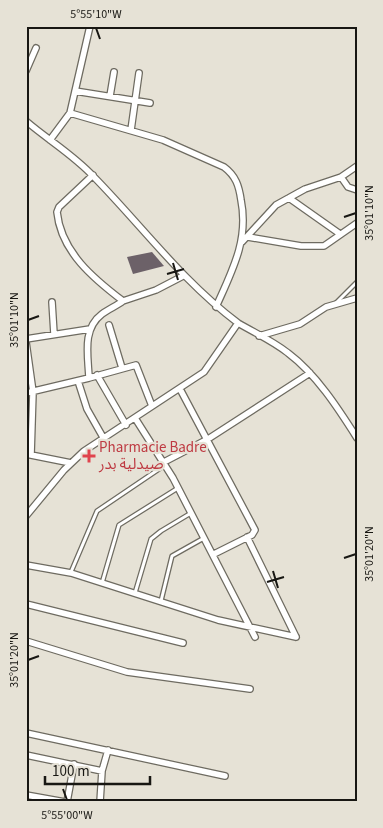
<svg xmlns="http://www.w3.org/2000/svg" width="383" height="828" font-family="'Source Sans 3','Noto Sans Arabic',sans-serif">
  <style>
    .building { fill: #6c6168 }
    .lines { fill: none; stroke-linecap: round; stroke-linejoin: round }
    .service-casing { stroke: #6e6b61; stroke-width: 5.5 }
    .minor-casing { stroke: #6e6b61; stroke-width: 8 }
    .service { stroke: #fff; stroke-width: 3 }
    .minor { stroke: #fff; stroke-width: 5.5 }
    .ticks { fill: none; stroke: #181713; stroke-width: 2 }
    .health-dot { fill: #e0444e; stroke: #e6e2d6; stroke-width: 2 }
    .labels { text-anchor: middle; stroke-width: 4.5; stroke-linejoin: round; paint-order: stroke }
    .health-label { font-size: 15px; fill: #be3a42; stroke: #e6e2d6; text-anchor: start }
    .neatline { fill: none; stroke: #181713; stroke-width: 2 }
    .ticks-label { font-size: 12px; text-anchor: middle; fill: #181713 }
  </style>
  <rect width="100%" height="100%" fill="#e6e2d6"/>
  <path class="building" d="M152,252L164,266L133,274L127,257Z"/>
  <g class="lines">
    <defs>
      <path id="service" d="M336,303L357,282
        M71,572L97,511L165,465
        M102,583L119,525L178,488
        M135,593L151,539L161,531L191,513
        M161,601L172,556L204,538"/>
      <path id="minor" d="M26,71L36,48
        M75,91L150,103
        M110,96L114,72
        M70,113L90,26
        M26,121C48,140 74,155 94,177C142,226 183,282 238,323L204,372L84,451L64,470L26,516
        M131,130L139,73
        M50,140L70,113L163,140L224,167C236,176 239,186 241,200C249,240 232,271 216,307
        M357,166L341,177L348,187L357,190
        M93,175L59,207L57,212C61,252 94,279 123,301L156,290L183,276
        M289,198L340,234
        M248,237L301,246H324L357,223
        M242,242L276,205L305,189L341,177
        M52,302L54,334
        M238,323C255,333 273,341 288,353C316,374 338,408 357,438
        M109,325L122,368
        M259,336L300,324L326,307L357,298
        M26,339L90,329
        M26,342L33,392L31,455
        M97,375L126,425
        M89,378L136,365L152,406
        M78,381L87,409L104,439
        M180,389L255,530L252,535L214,554
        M26,393L89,378C88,355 82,329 102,314C109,309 116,306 123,301
        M135,418L173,478L255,637
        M26,454L71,463
        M164,462L208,439L310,373
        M247,537L296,637
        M26,565L71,573L218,620L296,637
        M26,604L183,643
        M26,641L127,672L250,689
        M26,733L225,776
        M26,755L102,771
        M26,795L65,802
        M67,802L74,764
        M100,802L102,771L108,750"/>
    </defs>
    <use href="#service" class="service-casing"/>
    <use href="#minor" class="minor-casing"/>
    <use href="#service" class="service"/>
    <use href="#minor" class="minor"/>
  </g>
  <path class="ticks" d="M96,28L100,39M344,217L356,213M173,263L178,280M167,274L184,269M28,320L39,316M344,558L356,554M273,571L278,588M267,582L284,577M28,660L39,656M63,789L67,800"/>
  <path class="health-dot" d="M86.5 448.5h5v5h5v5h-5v5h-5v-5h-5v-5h5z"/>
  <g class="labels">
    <g class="health-label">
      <text x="99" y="452">Pharmacie Badre<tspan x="99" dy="17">صيدلية بدر</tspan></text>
    </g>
  </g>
  <rect width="383" height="828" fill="none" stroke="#e6e2d6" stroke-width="55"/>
  <path d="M45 776v8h105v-8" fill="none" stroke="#181713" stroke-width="2.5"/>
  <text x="52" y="776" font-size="15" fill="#181713" stroke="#e6e2d6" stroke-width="4" paint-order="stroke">100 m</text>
  <rect x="28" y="28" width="328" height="772" class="neatline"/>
  <g class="ticks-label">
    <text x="96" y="18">5°55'10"W</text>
    <text transform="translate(369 213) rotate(-90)" y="4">35°01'10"N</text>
    <text transform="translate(14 320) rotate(-90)" y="4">35°01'10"N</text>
    <text transform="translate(369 554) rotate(-90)" y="4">35°01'20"N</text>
    <text transform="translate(14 660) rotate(-90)" y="4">35°01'20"N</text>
    <text x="67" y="819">5°55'00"W</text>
  </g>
</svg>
